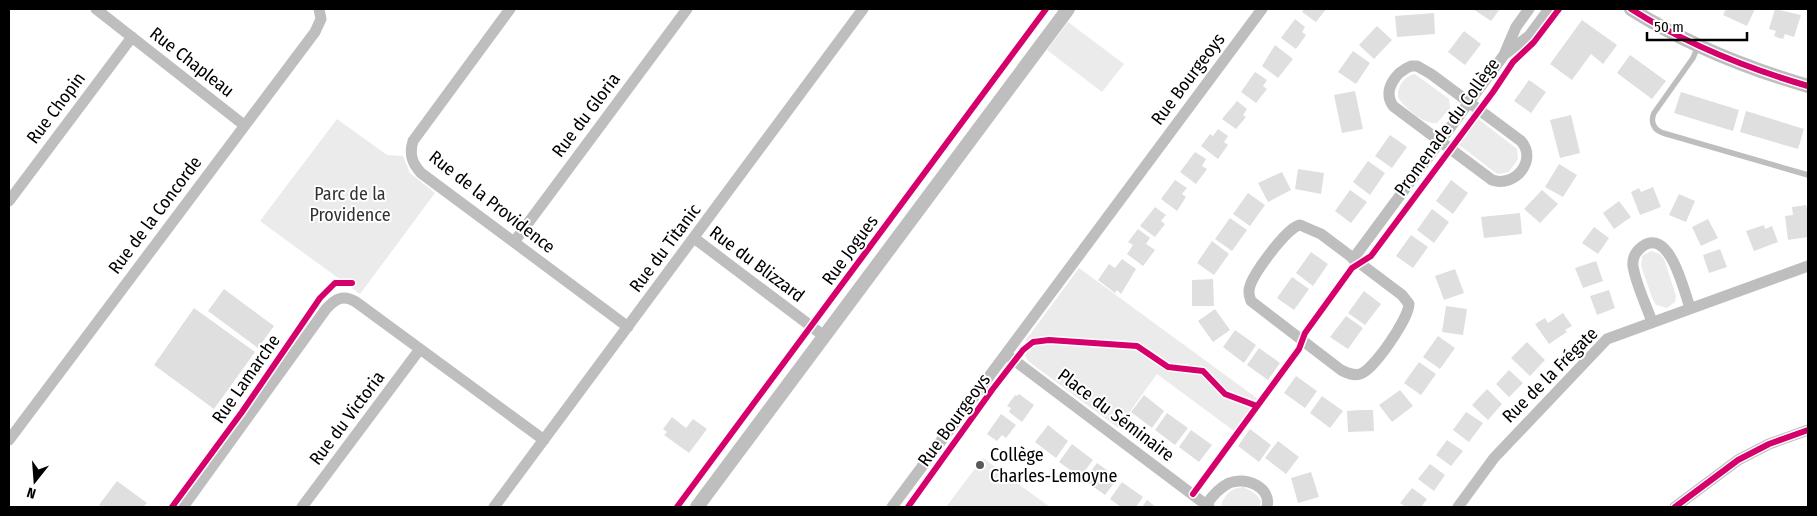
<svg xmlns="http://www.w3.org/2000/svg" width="1817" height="516" font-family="'Fira Sans Condensed',sans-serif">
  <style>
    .green { fill: #ebebeb }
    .building { fill: #dfdfdf }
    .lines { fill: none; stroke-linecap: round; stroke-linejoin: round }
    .service { stroke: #bebebe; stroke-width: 5.5 }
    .minor { stroke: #bebebe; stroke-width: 11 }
    .tertiary { stroke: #bebebe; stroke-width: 14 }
    .cycleway-casing { stroke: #fff; stroke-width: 9 }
    .cycleway { stroke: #d6006c; stroke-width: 6 }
    .poi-dot { fill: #595959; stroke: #fff; stroke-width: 2 }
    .labels { text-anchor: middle; stroke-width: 4; stroke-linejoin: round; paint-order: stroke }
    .street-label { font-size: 18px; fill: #000; stroke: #fff }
    .park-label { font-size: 18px; fill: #323232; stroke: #fff }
    .poi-label { font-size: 18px; fill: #000; stroke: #fff; text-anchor: start }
  </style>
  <rect width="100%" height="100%" fill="#fff"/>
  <path class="green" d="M1068,22L1124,64L1102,92L1047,50Z
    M1415,74L1449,99L1450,108L1437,123C1425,125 1404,108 1398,97C1397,87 1404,76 1415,74Z
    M1477,118L1517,149L1518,159L1509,172L1498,174L1493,171L1458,144Z
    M337,119L387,155L403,156L410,173L435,193L360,294L260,221Z
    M1651,251L1660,254L1664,259L1676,296L1675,302L1667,308L1656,305L1653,300L1641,266L1642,256Z
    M1079,268L1258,399L1234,431L1157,374L1118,428L1028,361L1023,352L1026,340Z
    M983,458L1050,507H946Z
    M1243,487C1251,491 1257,493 1261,502L1259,507H1221C1223,496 1231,488 1243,487Z"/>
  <path class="building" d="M1304,9H1326L1316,22L1302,12Z
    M1473,9H1500L1491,21Z
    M1726,9H1755L1747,26L1723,15Z
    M1775,9L1801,15L1794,37L1785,34L1783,39L1779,38L1774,36L1776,31L1769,29Z
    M1434,13L1435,34L1397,37L1395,16Z
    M1295,19L1305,27L1302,32L1306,35L1296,49L1281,38Z
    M1582,20L1617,45L1603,64L1591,54L1572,80L1550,64Z
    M1377,26L1392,40L1374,59L1359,45Z
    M1464,31L1481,44L1465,65L1448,52Z
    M1275,45L1293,59L1278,78L1262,66Z
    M1353,51L1370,63L1356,84L1338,72Z
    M1630,55L1666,81L1652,99L1617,73Z
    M1255,72L1267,80L1263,86L1267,89L1256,103L1241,92Z
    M1529,80L1546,92L1531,113L1514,101Z
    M1355,91L1363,129L1342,133L1334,95Z
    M1681,92L1739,110L1733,131L1674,113Z
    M1237,101L1247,109L1243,115L1246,117L1236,129L1222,119Z
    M1746,111L1804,129L1798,149L1740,132Z
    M1571,115L1580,153L1560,158L1550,120Z
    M1218,129L1228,136L1224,142L1228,145L1218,159L1201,146L1210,134L1213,136Z
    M1390,135L1407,147L1392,168L1375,156Z
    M1195,152L1206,159L1202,166L1207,169L1196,184L1180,172Z
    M1368,161L1385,173L1370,195L1353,182Z
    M1559,164L1577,175L1563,197L1545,187Z
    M1298,169L1324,173L1321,194L1295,189Z
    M1282,172L1291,190L1268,202L1258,183Z
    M1175,180L1187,188L1182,194L1186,197L1177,211L1161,199Z
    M1451,180L1468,193L1453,214L1436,201Z
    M1653,187L1661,207L1640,215L1631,192L1639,188L1641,192Z
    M1350,190L1367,202L1351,223L1335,211Z
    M1542,190L1558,204L1540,223L1524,209Z
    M1248,193L1265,205L1250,226L1233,214Z
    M1679,194L1695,201L1686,222L1669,215Z
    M1619,201L1631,217L1614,229L1603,213Z
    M1806,205L1808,212V237L1788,240L1785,216L1793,215L1792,207Z
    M1155,207L1166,215L1161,221L1165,224L1155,237L1140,226Z
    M1432,209L1449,222L1434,243L1417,230Z
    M1520,213L1522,234L1484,238L1481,217Z
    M1230,218L1247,230L1232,251L1215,239Z
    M1708,219L1718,238L1701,246L1692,227Z
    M1764,225L1765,229L1772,226L1778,242L1754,251L1746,231Z
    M1594,227L1609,238L1598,254L1582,243Z
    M1138,229L1150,238L1146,244L1155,250L1143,266L1127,254L1133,245L1128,242Z
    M1411,235L1428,247L1413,268L1396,256Z
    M1212,241L1229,254L1214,275L1197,263Z
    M1720,249L1727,267L1709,273L1703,255Z
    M1311,252L1328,264L1313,286L1296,273Z
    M1122,259L1136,269L1121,294L1117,290L1115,293L1098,280L1109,264L1115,268Z
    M1596,261L1603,281L1583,288L1575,268Z
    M1455,269L1464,293L1444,300L1435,276Z
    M1292,277L1309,289L1294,310L1277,298Z
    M1213,279L1214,306H1192V280Z
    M224,289L274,326L258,348L208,311Z
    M1609,290L1615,308L1597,315L1590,296Z
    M1364,291L1381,304L1365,325L1348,313Z
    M1446,306L1467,309L1463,335L1442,332Z
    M194,308L255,352L214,409L154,365Z
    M1215,309L1230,330L1213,342L1198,321Z
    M1563,313L1572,326L1565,330L1567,332L1549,344L1535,324L1545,318L1548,323Z
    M1346,316L1363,328L1348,349L1330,337Z
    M1235,330L1256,345L1244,363L1223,347Z
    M1438,336L1455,348L1440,369L1423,357Z
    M1527,342L1545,360L1530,376L1511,358Z
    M1259,348L1280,363L1268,380L1247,365Z
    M1419,362L1436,374L1421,395L1404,383Z
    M1509,370L1523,383L1509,397L1496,384Z
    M1296,376L1317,391L1305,408L1284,393Z
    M1487,389L1502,404L1488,420L1472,405Z
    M1400,390L1413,406L1392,422L1379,405Z
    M1019,394L1034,405L1022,422L1009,412L1011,408L1007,406L1015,395L1017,396Z
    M1144,395L1164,411L1152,428L1131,412Z
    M1322,396L1343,411L1330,428L1310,413Z
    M1361,410H1373L1374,431L1348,432L1347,411Z
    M1466,412L1483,423L1469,442L1453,430Z
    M1167,413L1188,428L1175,445L1155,430Z
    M1001,414L1016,425L1006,438L1002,435L997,441L987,434Z
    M672,417L686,428L693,419L707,429L689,453L664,435L667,432L663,429Z
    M1048,425L1068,441L1056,458L1035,442Z
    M1250,429L1271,445L1259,462L1238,446Z
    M1191,430L1212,445L1199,462L1179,447Z
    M1447,440L1463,451L1451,466L1436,455Z
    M1278,441L1299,457L1286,474L1265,458Z
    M1072,444L1093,460L1080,477L1059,462Z
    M1097,463L1118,478L1105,495L1084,480Z
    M1430,464L1445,475L1434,491L1418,479Z
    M1311,472L1319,497L1298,503L1291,478Z
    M117,481L147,503L143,507H103L99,505Z
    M1122,482L1143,497L1136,507H1121L1110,499Z
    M1412,488L1427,499L1421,507H1406L1400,503Z
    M1147,500L1156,507H1142Z"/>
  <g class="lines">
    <path class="service" d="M1698,46L1693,58L1654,113C1650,122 1654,130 1663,133L1808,175"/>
    <path class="minor" d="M96,9L244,125
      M510,9L413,141C409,154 412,163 421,173L628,327
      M1505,54L1529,36L1549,9
      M1411,66H1417L1431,74L1521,141C1538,160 1515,188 1492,180L1393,106C1382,90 1396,72 1411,66Z
      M9,201L132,37
      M1300,225L1321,234L1402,295L1409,304C1409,318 1373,371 1360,374C1353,376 1347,373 1341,370L1251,301C1249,296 1248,291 1250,286C1254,273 1287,227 1300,225Z
      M694,238L824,336
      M514,242L687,9
      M1353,259L1504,55L1516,27L1529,9
      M1652,322C1646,304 1636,285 1633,266C1632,258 1636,251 1643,246C1670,228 1684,291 1690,308
      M1006,354L1209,507
      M9,440L315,32L321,19L319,9
      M1206,505C1212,496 1219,488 1229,483C1245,476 1272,487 1267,507
      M183,507L326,309C335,299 343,294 356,302L544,440
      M302,507L420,349
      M494,507L863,9
      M892,507L1262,9
      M1458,507L1494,458L1607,339L1808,266
      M1675,507L1738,460L1769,444L1808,430"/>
    <path class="tertiary" d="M1631,9C1686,44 1746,68 1808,86
      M697,507L1068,9"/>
    <defs>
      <path id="cycleway" d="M1631,9C1686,44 1746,68 1808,86
        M1193,494L1299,349L1305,333L1352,268L1371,256L1493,92L1513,62L1534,42L1559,9
        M172,507L242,412L320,298L335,283H352
        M677,507L1046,9
        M908,507L992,390L1023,350L1033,342L1049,340L1137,346L1168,367L1203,371L1225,394L1257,406
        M1675,507L1738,460L1769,444L1808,430"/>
    </defs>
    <use href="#cycleway" class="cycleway-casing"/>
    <use href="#cycleway" class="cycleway"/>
  </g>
  <circle class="poi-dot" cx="980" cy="465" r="5"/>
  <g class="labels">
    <g class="street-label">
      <text transform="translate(192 62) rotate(38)" y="6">Rue Chapleau</text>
      <text transform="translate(1188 79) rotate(-53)" y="6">Rue Bourgeoys</text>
      <text transform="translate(56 108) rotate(-53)" y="6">Rue Chopin</text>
      <text transform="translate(586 115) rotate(-53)" y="6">Rue du Gloria</text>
      <text transform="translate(1447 127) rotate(-54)" y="6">Promenade du Collège</text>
      <text transform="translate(492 202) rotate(38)" y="6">Rue de la Providence</text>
      <text transform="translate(155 215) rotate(-53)" y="6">Rue de la Concorde</text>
      <text transform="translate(665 248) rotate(-53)" y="6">Rue du Titanic</text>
      <text transform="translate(850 250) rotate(-54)" y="6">Rue Jogues</text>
      <text transform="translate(757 264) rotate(37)" y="6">Rue du Blizzard</text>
      <text transform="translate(1550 375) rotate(-45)" y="6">Rue de la Frégate</text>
      <text transform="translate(246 379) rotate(-55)" y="6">Rue Lamarche</text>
      <text transform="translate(1116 415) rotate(37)" y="6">Place du Séminaire</text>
      <text transform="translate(347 418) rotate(-53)" y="6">Rue du Victoria</text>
      <text transform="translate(954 420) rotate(-54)" y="6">Rue Bourgeoys</text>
    </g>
    <g class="park-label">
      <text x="350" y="200">Parc de la<tspan x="350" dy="21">Providence</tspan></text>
    </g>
    <g class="poi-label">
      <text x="990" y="461">Collège<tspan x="990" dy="21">Charles-Lemoyne</tspan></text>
    </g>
  </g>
  <rect width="1817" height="516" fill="none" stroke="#000000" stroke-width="20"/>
  <g transform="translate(35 481) rotate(197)" stroke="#ffffff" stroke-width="4" paint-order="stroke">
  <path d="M0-4L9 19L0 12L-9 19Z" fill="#000000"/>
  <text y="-8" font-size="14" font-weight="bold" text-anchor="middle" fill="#000000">N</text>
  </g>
  <path d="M1647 32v8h100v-8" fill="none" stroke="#000000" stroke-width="2.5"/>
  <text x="1654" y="32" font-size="15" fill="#000000" stroke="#ffffff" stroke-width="4" paint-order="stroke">50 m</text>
</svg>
